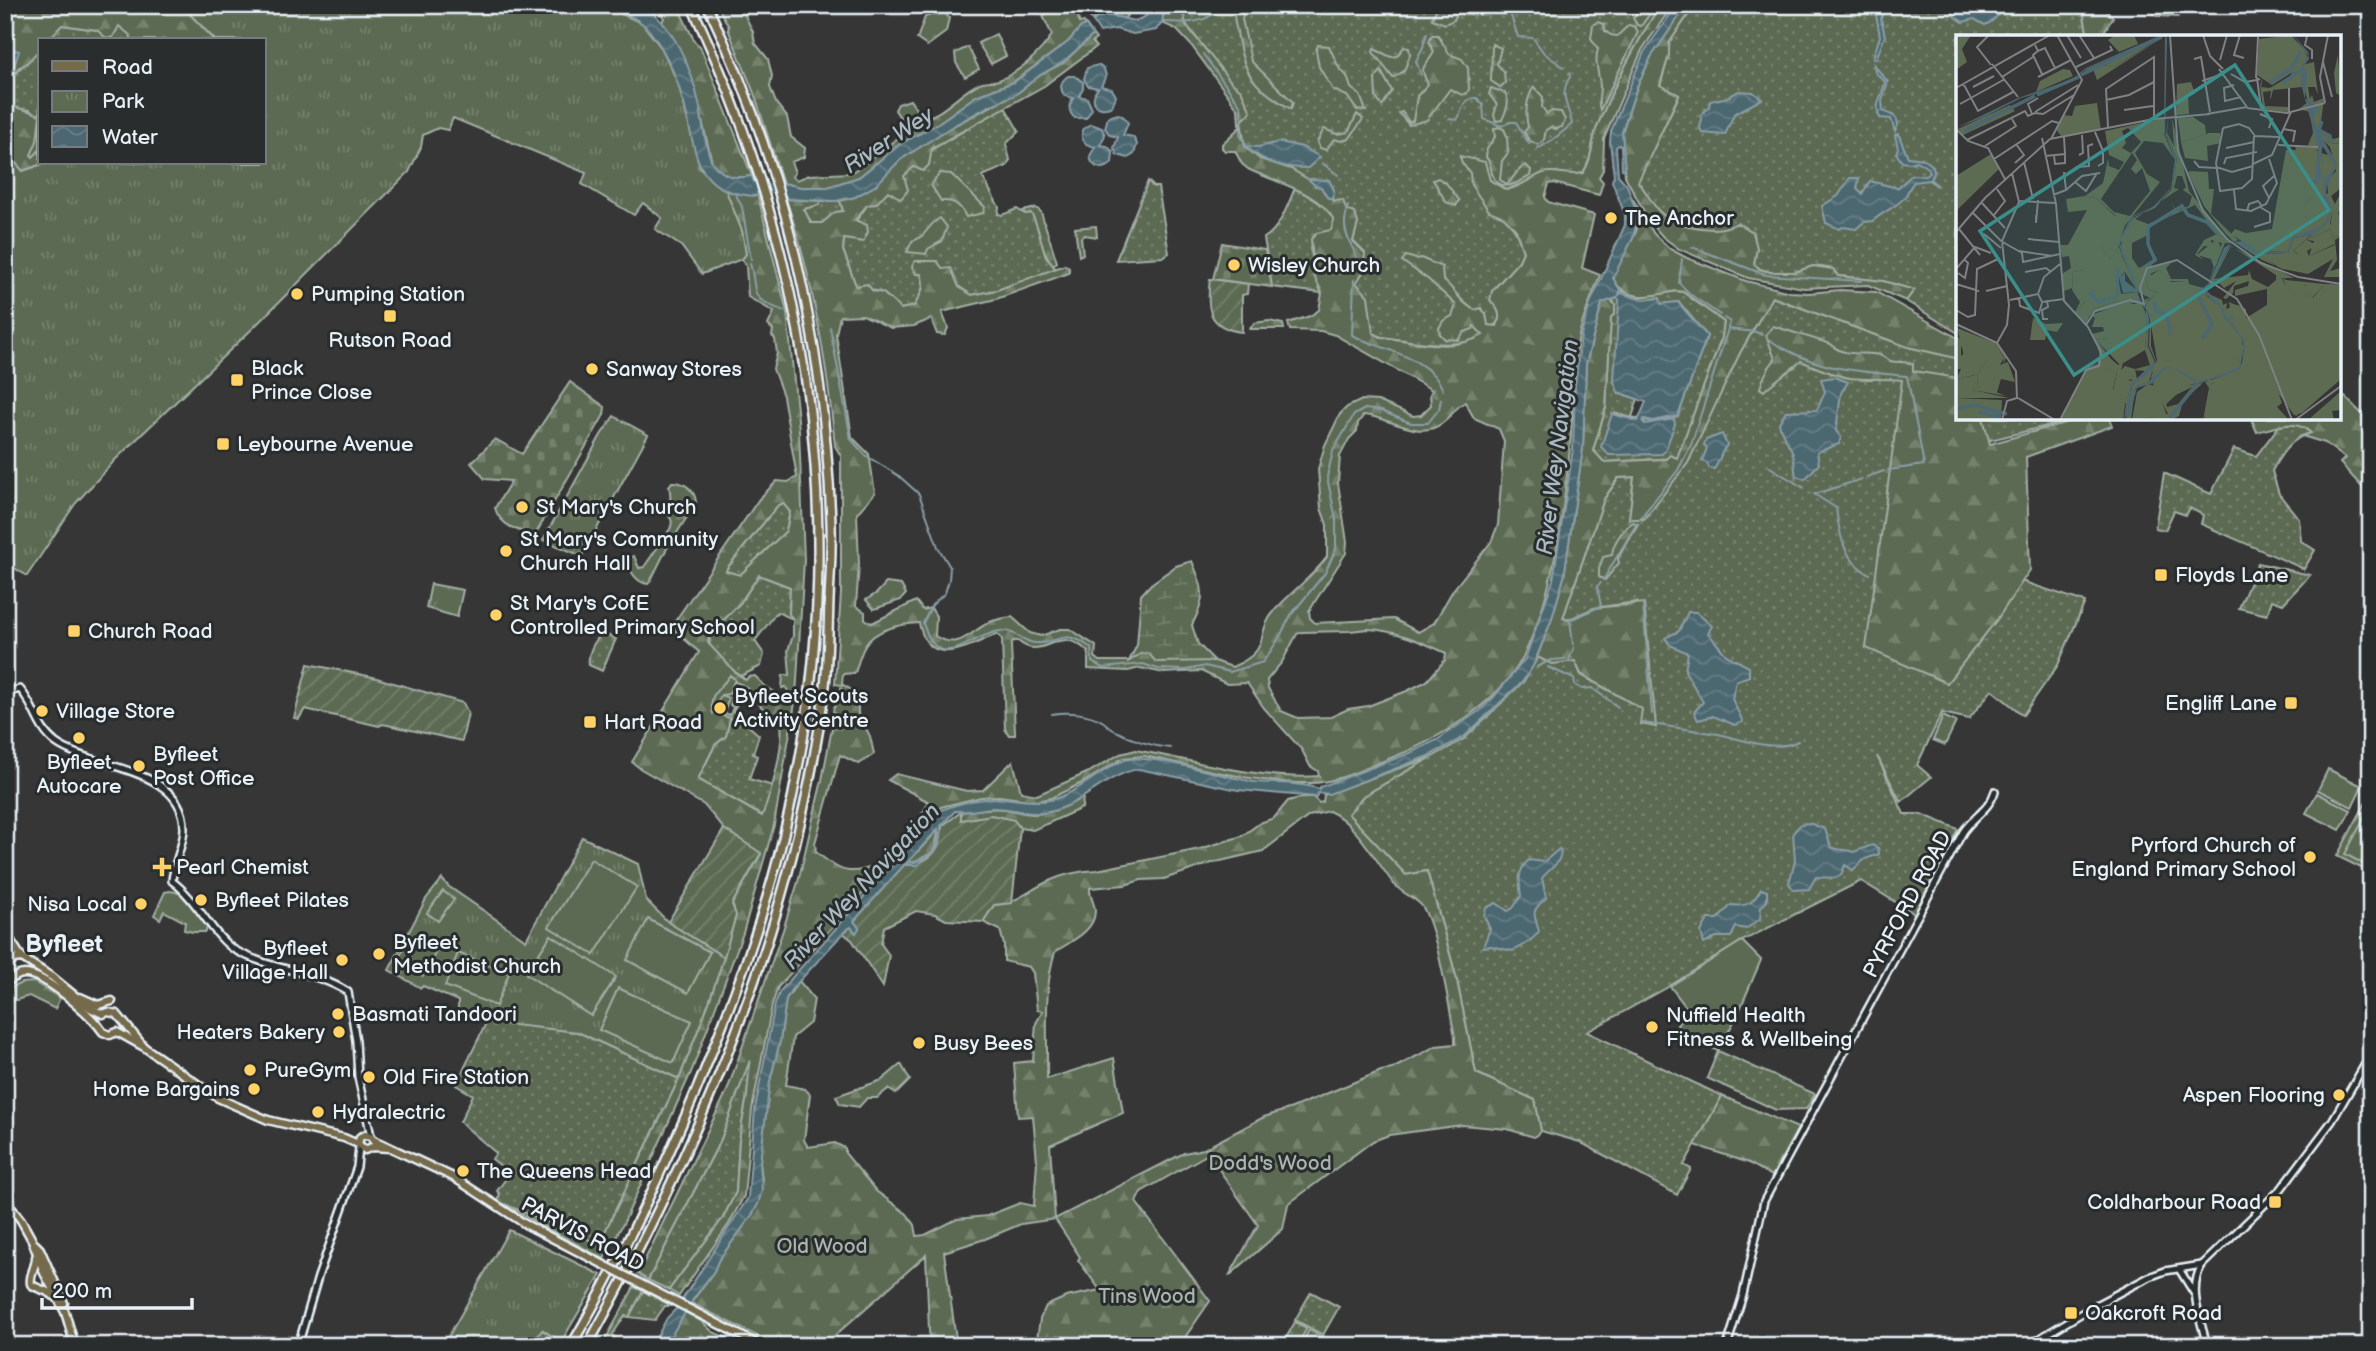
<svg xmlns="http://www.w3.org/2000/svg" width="2376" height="1351" font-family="'Balsamiq Sans',sans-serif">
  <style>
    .grass { fill: url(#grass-dots); stroke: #a2aea5; stroke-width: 2 }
    .forest { fill: url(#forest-firs); stroke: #a2aea5; stroke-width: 2; fill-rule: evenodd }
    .wetland { fill: url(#wetland-marsh); stroke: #a2aea5; stroke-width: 2 }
    .cemetery { fill: url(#cemetery-stones); stroke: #a2aea5; stroke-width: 2 }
    .park { fill: url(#park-tufts); stroke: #a2aea5; stroke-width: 2 }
    .garden { fill: url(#garden-furrows); stroke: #a2aea5; stroke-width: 2 }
    .pitch { fill: #5d6b52; stroke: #a2aea5; stroke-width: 2 }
    .water { fill: url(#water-waves); stroke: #8a9ea7; stroke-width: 2; fill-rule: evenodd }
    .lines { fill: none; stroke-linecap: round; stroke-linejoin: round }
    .stream { stroke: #8a9ea7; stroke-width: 2 }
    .river { stroke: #4c6771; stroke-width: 9 }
    .tertiary-casing { stroke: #e8f1f8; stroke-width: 10 }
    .secondary-casing { stroke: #e8f1f8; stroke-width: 10 }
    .primary-casing { stroke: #e8f1f8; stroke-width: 11 }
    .motorway-casing { stroke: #e8f1f8; stroke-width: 12 }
    .tertiary { stroke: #2a2d2e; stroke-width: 5 }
    .secondary { stroke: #2a2d2e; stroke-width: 5 }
    .primary { stroke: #756b4b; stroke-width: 6 }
    .motorway { stroke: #756b4b; stroke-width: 7 }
    .primary-bridge-casing { stroke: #e8f1f8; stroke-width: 11; stroke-linecap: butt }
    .primary-bridge { stroke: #756b4b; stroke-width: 6 }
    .poi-dot { fill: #ffd166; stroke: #2a2d2e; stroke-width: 2.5 }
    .labels { text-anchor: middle; stroke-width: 6; stroke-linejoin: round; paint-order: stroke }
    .poi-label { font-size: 21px; fill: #e8f1f8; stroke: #2a2d2e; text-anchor: start }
    .street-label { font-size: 21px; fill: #e8f1f8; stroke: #2a2d2e }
    .park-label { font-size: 21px; fill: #a9b5ad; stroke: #2a2d2e }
    .water-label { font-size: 23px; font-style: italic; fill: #aabac2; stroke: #2a2d2e }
    .quarter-label { font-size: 24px; font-weight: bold; fill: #e8f1f8; stroke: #2a2d2e }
    .inset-river { fill: none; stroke: #4c6771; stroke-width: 3.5 }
    .inset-road { fill: none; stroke: #7e8184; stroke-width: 2 }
    .view { fill: #3a8f8a; fill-opacity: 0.15; stroke: #3a8f8a; stroke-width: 3.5 }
    .inset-edge { fill: none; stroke: #e8f1f8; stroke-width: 3.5 }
  </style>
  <defs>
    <pattern id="grass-dots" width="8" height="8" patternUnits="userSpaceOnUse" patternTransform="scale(1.75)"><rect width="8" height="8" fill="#5d6b52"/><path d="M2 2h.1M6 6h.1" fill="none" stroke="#74816c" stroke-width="1.8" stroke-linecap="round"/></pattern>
    <pattern id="forest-firs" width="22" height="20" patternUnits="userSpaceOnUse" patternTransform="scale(1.75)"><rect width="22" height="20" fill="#5d6b52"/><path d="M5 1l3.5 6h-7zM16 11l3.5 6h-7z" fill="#74816c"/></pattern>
    <pattern id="wetland-marsh" width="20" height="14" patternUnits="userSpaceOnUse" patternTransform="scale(1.75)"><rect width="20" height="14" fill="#5d6b52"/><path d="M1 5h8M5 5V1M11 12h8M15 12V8" fill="none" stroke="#74816c"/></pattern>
    <pattern id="cemetery-stones" width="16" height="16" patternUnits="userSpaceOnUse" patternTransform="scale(1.75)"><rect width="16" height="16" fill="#5d6b52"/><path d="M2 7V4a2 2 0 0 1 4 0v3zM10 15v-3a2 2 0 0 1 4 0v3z" fill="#74816c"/></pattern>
    <pattern id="park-tufts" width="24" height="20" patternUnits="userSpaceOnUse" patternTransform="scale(1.75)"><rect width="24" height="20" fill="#5d6b52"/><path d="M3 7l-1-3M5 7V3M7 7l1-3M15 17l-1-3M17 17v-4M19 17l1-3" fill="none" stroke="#74816c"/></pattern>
    <pattern id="garden-furrows" width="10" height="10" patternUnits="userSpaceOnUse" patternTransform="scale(1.75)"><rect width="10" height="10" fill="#5d6b52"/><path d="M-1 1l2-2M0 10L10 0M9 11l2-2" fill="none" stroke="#74816c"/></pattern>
    <pattern id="water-waves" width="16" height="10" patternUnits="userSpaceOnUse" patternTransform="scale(1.75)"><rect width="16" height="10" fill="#4c6771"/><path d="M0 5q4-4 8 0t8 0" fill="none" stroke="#667d86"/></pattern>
  </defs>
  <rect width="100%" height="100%" fill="#373636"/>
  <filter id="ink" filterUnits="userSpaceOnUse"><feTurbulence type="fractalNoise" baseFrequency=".0143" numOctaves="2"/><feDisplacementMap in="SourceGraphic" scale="14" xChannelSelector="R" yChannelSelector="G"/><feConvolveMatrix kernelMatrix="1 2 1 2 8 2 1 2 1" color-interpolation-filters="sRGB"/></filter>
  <g filter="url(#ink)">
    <path class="grass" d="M1181,5H1660C1636,44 1614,84 1597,127C1591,143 1593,158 1583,173L1574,175L1552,172L1506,190L1490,180L1483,200C1490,214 1493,209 1504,217C1515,226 1519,239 1523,252L1519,261L1492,291L1500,317C1482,358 1416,341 1381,337L1373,333L1356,283L1363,272L1358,248L1353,241L1358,223C1327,188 1287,167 1245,146L1239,109L1227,93L1231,83L1186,24Z
      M1695,5H2082L2088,37H1958V333L1906,301L1914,290L1883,281L1838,276L1833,269L1813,266L1795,272H1769L1760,269L1754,264L1757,248L1737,223C1718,235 1679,227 1662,214C1652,206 1647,192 1637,183L1679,96L1660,86L1669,55V43Z
      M62,25L97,30L113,37L119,25L130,35L132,40H48Z
      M40,49V150L33,157L31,155L40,124L30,110L18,109L7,104C0,84 27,60 40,49Z
      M1005,107L1019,131L1006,144L1010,160L1007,166L982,176L999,207L998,214L1002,215L1017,209L1025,214L1031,213L1035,220L1046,257L1056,269L997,290L972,295L959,287L921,274C926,287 921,295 914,306L901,309L883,293L856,286L843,250L844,238L876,193L919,157Z
      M1148,181L1154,187H1158L1169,253L1163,257L1116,260Z
      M1295,188L1327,207L1334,220L1331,230L1310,249C1315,264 1315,278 1322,293L1272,287L1264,238C1280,229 1288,204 1295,188Z
      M820,201H840L843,211L829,217L822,224L811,223L804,209L818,205Z
      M1620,290L1641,297L1677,291L1683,292L1724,322L1722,337L1677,458L1604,462L1593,450L1606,408L1611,317L1615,314L1614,302L1610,300L1617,298L1619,300V393L1638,399L1632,417L1640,420L1614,413L1645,424L1644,419L1649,421L1678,416L1707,336L1679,302L1660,304L1659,298L1642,300L1622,293L1619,295Z
      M1772,297L1908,347L1958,357V418H2079L1902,462L1947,683L1998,618L2021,581L2085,602L2058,665L2023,715L1992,690L1969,719L1942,713L1917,765L1931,777L1901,802L1877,756L1904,814H1921L1958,829L1915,914L1861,881L1742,941L1670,986L1587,1032L1722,1096L1684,1165L1691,1169L1677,1195L1580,1142L1541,1131L1535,1100L1476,1073L1456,976L1427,871L1406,875L1348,814L1363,796L1464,739L1524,681L1538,657L1552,664L1575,660L1581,675L1642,709L1655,726L1637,602L1594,608L1568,620L1563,618L1604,499L1619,478L1634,477L1629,519H1644Z
      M2288,424L2303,425L2312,433C2293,436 2280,455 2272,471L2279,494L2299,519L2301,541L2315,550L2304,569L2201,524L2203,515L2190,508L2186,515L2174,511L2165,530L2155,528L2164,473L2211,494L2234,449L2256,456L2279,426Z
      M783,503L790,512L786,531L740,575L725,571L727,568L778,505Z
      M2258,563L2310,575L2283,604L2272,600L2267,615L2239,608Z
      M759,575L790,587L789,613L793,619L777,612L755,641L764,654L761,666L741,676L735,672L710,647L709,635L740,603Z
      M603,633L616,639L602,671L589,665C587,653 594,641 603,633Z
      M729,675L735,679L729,694L722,695L713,715C706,688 720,692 729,675Z
      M739,683L744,687L733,712L759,735L753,754L757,756L749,779L773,786L763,816L698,779L715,745L726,736L730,718L724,716L725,713L730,715L733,707L730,705L733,697L738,698L741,688L738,687Z
      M487,1021L578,1032L679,1079L599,1244L497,1201L500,1194L497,1191L510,1173L492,1159L496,1153L460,1122L473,1095L456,1085Z
      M1718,1051L1815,1094L1806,1109L1776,1110L1707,1078Z
      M751,1057L747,1096L739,1140L736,1192L723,1218L669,1290L648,1280L721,1139Z
      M643,1291L672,1306H665L655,1320L629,1317Z
      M1311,1292L1339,1307L1323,1335L1295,1320Z
      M1295,1322L1307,1328L1298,1344L1286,1338Z
      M1309,1330L1322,1337L1317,1346H1300Z"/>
    <path class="forest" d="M5,5H181L215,40H132L130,35L119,26L113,37L107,39L97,30L62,25L48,40H40V49L26,64L18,68L5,93Z
      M655,5H677L695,42L700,46L752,176C734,179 724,178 712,162L692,79L673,38L662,22L664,18Z
      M717,5H740L753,32L755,43L768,59L772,76L770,87L776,103L787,117L791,137L805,148L804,157L791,162L795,172L792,177L797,180L809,175L851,173L903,134L904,124L895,110L898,104L910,100L916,109L918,119C943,117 957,94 978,84C984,80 992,82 999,80C1020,72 1040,53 1052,35L1043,16L1058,5H1072L1078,13L1079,23L1084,22L1086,25L1081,27L1068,42L1013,82L976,96L937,124L900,144L859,177L828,187H800L783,183L754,93L728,29L729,27Z
      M1081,5H1090L1096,15L1104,12L1101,5H1109L1110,7L1121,5L1128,8L1129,13L1124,19L1110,15L1094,19L1093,21Z
      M1165,5H1181L1186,25L1232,83L1241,90L1251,112L1239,124L1238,109L1191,45L1176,29L1162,23Z
      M1237,5L1244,10L1242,19L1251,61L1293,102L1291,109C1255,88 1243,76 1237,32C1235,23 1232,14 1237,5Z
      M1438,5H1461L1454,20L1445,24L1432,19Z
      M1642,5L1654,8L1641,26L1637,25L1633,18Z
      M1660,5H1673L1642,50L1628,82L1604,139L1603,170L1599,177L1603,182L1599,195L1554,183L1549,184L1545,197L1548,202L1594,215L1582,268L1600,275C1592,295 1584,315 1579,335C1571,375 1574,416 1569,457C1562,523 1553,596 1523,657C1500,702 1437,741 1391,758C1367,767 1337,783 1311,783C1255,784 1198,767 1144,756L1123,758L1086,781L1051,798L1036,801L999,796L981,797L941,807L778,987L772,1005L752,1110L744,1196L729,1224L679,1296L669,1290L723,1218L736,1192L739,1140L747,1096L750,1060L721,1139L648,1280L638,1274L727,1091L783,930L798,882L822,780L832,728L837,722V716L833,711L842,685L835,684L841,593V456L835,446C827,363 812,275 786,199L820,201L819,205L804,209L811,223H822L835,212L843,211L840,201L855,197L874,186L900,160L951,127L1019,92L1040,75L1063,63L1093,35L1096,39L1092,42L1096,47L1044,86L932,148L929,165L923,171L914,167L904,176L908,190L901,199L888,191L876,204L867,205L855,220L867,225L868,232L863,242L844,239L843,250L856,286L867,284L873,291L883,293L901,309L914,306C921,294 926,287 921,274H916L912,267L915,261H937L943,269L951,268L959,287L972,295L997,290L1065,265L1069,268V273L996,299L942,312L948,328L945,335L937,334L931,319L914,326L891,328L863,315L840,316L836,334L852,437L869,454L875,493L857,513L859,564L856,606L865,612V619L872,623L916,601L923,610L931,608L936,616L935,636C960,651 969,632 990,622C997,619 1004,618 1012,617L1030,633L1041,636L1060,629H1070L1096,646L1095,657L1100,661H1129L1142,653L1215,661L1232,667C1275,648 1252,636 1276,609C1292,591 1312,577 1327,557V525L1321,508L1318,469L1325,445L1340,414L1347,407L1362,400L1378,401L1413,416L1421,415L1431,405L1430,394L1432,390L1335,335L1321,331L1290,330L1288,323L1310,316L1319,310L1322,293L1315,278L1311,239L1317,233L1331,230L1334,220C1318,191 1276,183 1248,169L1242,164L1235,151H1225L1222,148V144L1241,126L1245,147L1260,159L1291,169L1321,187L1327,197L1334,201L1343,200L1346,209L1355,213L1358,223L1353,241L1365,253L1363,272L1356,283L1368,296L1373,333L1381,337C1414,341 1453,353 1483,335L1474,326L1473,329L1464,332L1458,340L1445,339L1440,334L1439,328L1443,321L1452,316L1456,305L1429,280L1402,261L1406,256L1416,259L1421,258L1442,267L1443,280C1455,289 1461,304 1475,310L1481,308L1486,314L1488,325L1497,326C1502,314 1498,309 1490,300L1492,291L1519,261L1523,252L1516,230L1504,217L1489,211L1471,185L1470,173L1462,163L1460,156L1485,162L1490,180L1506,190C1520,188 1530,178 1543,173C1555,169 1569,177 1583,173C1593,158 1591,143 1597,127C1614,85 1636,44 1660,5ZM1465,402L1474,418L1499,429L1504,441L1498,525L1491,542L1453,590L1434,623L1418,632L1394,619L1315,623L1310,618L1309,611L1346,553L1347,542L1338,483L1340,456L1349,439L1357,431L1358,423L1364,415C1389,417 1421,443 1445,421C1452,415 1456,407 1465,402ZM919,623C929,671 969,646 997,634L1002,639L1005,729L1009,735H1015V732L1011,646L1013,641H1018C1044,664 1057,621 1088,652V669L1128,671L1140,668L1164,673L1201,671L1227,684L1247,683L1264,708L1302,750L1310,766L1318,771L1319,776C1266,781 1190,760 1136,750L1120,754L1089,772L1037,795L1021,792L1013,761L983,790L967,791L896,774L888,780L929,802C912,831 888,873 849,871C837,870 825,859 816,852L815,843L840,755L859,764L874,754L870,736L858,714V694L842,684L843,674L855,673C858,664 860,654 865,646C874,629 902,624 919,623ZM1368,629C1395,630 1422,642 1446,653L1445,660L1427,681L1407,691L1368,706L1348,709L1331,717L1298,718L1281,711L1268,688L1267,680L1282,662L1297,634L1302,632L1350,631Z
      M1687,5H1695L1669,43V55L1660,85L1679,95L1638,182C1647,191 1652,206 1662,214C1679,227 1718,235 1737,223L1753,232L1757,248L1754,264L1760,269L1770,272H1795L1813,266L1833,269L1838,276L1883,281L1914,290L1906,301L1868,285L1804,288L1748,278L1679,249L1663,237L1649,221L1625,176L1622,132L1637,87L1651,57Z
      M2082,5L2102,6L2113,17L2101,37H2088Z
      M2142,5H2165L2177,17L2156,16Z
      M944,11L949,18L946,32L927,46L917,39L925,17Z
      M1597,22L1604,24L1605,31L1611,35L1617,36L1629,25L1635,27L1638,32L1600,110C1597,101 1600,96 1600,86C1599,73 1594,62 1598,49L1591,38L1593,25Z
      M996,34L1006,56L991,64L978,43Z
      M1432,35H1438L1449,54L1462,59L1468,68L1469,89L1467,93L1462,95L1450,89L1427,120L1409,125L1399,113L1402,112L1409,122L1413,121L1417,96L1428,84C1418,64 1425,69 1434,52L1429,41Z
      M1492,44L1501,48L1497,64L1504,72L1505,83L1500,87L1491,81Z
      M1318,45L1329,46L1339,68L1347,76L1351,88L1360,95L1366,111L1357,110L1347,96L1333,90L1319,67L1316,50Z
      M968,47L979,69L965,77L956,63L955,53Z
      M1404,47L1409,48L1410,55L1404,71L1393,78L1373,52L1374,49L1391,57L1397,56Z
      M1381,71L1392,91L1382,106L1376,98L1375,78Z
      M1534,87L1543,97L1542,107L1547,114L1552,111L1561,112L1565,120L1562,127L1555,129L1551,127L1546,130L1544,140L1538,145L1529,140L1524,132L1528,127C1525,114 1526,98 1534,87Z
      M1491,88L1505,93C1511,102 1506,110 1502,120L1496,121L1494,115L1497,105L1489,94Z
      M5,99L7,104C18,109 29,110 40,115L37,141L31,155L33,157L40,150V163H45L23,171L11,158L5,137Z
      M1357,114L1363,119L1349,139L1341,141L1334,139L1326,150L1320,148L1317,142L1324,129L1337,134L1348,132Z
      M1498,127L1504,129L1507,136L1508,153L1502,161L1500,180L1507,184C1514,178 1517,169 1526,165L1531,170L1530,176C1520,182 1502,193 1494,178C1490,171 1492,164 1486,157L1487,149L1495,137L1494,129Z
      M940,173L951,174L985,207L983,213L966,217C960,205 955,200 941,201L931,185Z
      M1438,178L1446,183L1459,200L1456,206L1446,202L1433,180Z
      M726,191L758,196L787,312L799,430L804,560L796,697L774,825L743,933L692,1070L624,1222L604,1259L497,1201L599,1244L679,1079L709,1002L736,916L732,904L761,854L724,829L704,805L641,769L632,762L699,652L671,627L759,499L777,481L788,482L797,477L783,396L773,369L777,353L775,339L772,336L773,330L768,325L774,312L748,297L746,266L742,259L746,254L742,231ZM783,503L790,512L786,531L740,575L726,571L727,568L778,505ZM759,575L790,587L789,614L793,619V636L788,650L790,675H783L782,688L786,687L789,694L783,697L765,686L755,676L748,677L746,680L735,672L708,643L709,635L740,603ZM730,675L735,679V682C750,685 755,702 766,712C770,716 776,719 781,722C784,748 772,791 762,816L698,779L715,745L726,736L730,718L723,716L729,698L721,695L713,713C707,693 721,689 730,675Z
      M1629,193L1654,234L1670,249L1687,258L1746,281L1790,292L1809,293L1840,290L1876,292L1958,338V357L1955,358L1908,347L1772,297L1740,353L1688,463L1644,519H1629L1634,477L1618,478L1604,499L1563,618L1568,620L1594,608L1644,603L1656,727L1640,724L1642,709L1581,674L1575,661L1552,664L1537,657L1551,621L1564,577L1583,448L1586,364L1602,303L1610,300L1615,305V314L1611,317L1606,408L1593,450L1604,462L1666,459L1670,455L1677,458L1722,337L1724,322L1683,292L1677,291C1653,295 1630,304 1614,281C1613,258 1639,242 1638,219C1638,211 1631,201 1629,193Z
      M1036,208L1041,212L1057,262L1054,265C1039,251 1042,230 1031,213L1025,214L1023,211Z
      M940,218L947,227L942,241L928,249L926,254L907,252L912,241C928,236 926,226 940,218Z
      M1096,226L1097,237L1085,235L1081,237L1083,254L1079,256L1075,228Z
      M1269,321L1283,324L1284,329H1250L1254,323Z
      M1773,326L1831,344C1843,358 1864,351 1880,355C1884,357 1887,359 1890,361C1898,363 1905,361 1913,364V371L1958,378V418H1983L1990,444L2082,418H2109L2112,426L2026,457L2030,570L1998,618L1947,683L1866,648L1902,380C1885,378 1867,380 1850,378C1833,375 1817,368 1801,361C1789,372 1776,379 1764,391L1760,388C1763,377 1768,368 1775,359L1766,335Z
      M2339,391L2362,414L2371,406V497L2340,463L2345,458L2325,443L2302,436L2311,433C2295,418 2277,427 2257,432L2251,418H2339Z
      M672,482C684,481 696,491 696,503L666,550L651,580L648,584C637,583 629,571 628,561L630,557L634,556L639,568L644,567L670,529C675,518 668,517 664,509C672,501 671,496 669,486Z
      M1633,522L1638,524L1618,558L1619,563L1605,580L1599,577V569L1603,557L1612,555C1613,542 1623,529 1633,522Z
      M886,583L901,585L906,594L901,600L874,609L866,600L877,593Z
      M1431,757L1363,796L1348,814L1406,875L1427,871L1456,976L1476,1073L1535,1100L1541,1131L1534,1137L1507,1129L1462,1125L1389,1135L1373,1141L1288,1204L1283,1229L1229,1276L1258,1225L1208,1154L1141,1192L1136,1202L1210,1301L1179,1346H1036L1040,1319L1046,1306L1066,1297L1100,1290L1078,1260L1080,1257L1055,1219L1021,1224L985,1239L944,1252L957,1346H931L929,1331L926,1255L823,1346H777L691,1303L714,1271L718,1261L752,1215L757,1202L762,1179L760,1162L770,1081L780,1041L786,999L799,981L814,999L810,1023L793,1037L786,1085L805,1089L810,1094L804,1140L808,1147L835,1143L845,1148V1153L876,1191L907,1214L915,1225L917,1236L925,1235L957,1219L987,1216L1020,1203L1034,1206L1037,1161L1033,1116L1018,1117L1014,1063L1033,1061L1036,1023L1043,1011L1037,1010L1033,973L1029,967L1004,961V945L1000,930L983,922L994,905C1020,902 1027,891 1049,881C1064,874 1081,871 1097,870L1200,849L1242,836L1260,823L1274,818L1288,801L1303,797H1313L1319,803L1323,802L1324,795ZM1329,811C1355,822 1376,861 1393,883C1400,893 1415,897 1422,906C1437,929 1449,1007 1455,1037V1044L1436,1046L1392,1069L1381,1071L1292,1108L1264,1117L1204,1149L1184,1153L1055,1219L1050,1145L1123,1113L1114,1058L1047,1079C1048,1038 1043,989 1055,952C1069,942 1095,932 1095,911C1095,903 1089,897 1090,888L1125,885L1141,880L1164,879L1212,863L1263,851L1309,816Z
      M1083,797L1082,808L1033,830L1020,828L1013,820H960L961,812C975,810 991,807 1005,809C1016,811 1026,815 1037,814C1054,813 1069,805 1083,797Z
      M939,829L934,851L915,862L907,863Z
      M34,982L60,998L55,1009L29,996L13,1001L5,1008L7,990L21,983Z
      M901,1064L910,1080L896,1094L888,1089L877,1098H867L859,1107L840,1104L836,1096L882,1080Z
      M1722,1096L1798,1128L1772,1176L1749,1163L1695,1145Z
      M634,1287L643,1291L629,1317L625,1316L612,1335L620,1341L617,1346H602Z
      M685,1312L702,1322L713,1332L745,1346H664Z"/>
    <path class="wetland" d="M1192,561C1204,590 1207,597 1192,625L1198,644L1215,661L1156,662L1149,654L1142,653L1129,661L1137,645L1141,595L1151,584L1176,566Z"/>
    <path class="cemetery" d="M1222,243L1265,250L1272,287L1213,279Z
      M570,382L605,407L604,415L535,535C518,531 500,526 495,508L511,481L485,479L471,463L495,439L522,454Z"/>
    <path class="park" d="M181,5H611L621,14L642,23L662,49L678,83L700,168L726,191L742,231L746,254L742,259L702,274L681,246L655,229L662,218L643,203L634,215L582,184L586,173L453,118L448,130L438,128L423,135L421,147L409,172L252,329L116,459L75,504L27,576L5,562V136L11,158L23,171L45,163H264V40H215Z
      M614,416L648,435L582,556L543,540L601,435Z
      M431,584L463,590L457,617L426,608Z
      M2371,793V873L2337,856Z
      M582,837L638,864L646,900L668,922L724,957L709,1002L679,1079L578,1032L495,1023L458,1014V1001L423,986L421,988L389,970L426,899L442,879L448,886L526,940Z
      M170,891C188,892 198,913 207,926L206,932H193L184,930L185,922L164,911L160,919L154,915L165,892Z
      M509,1230L601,1275L561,1342L543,1330L532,1346H443Z"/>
    <path class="garden" d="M1210,279L1248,284L1247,294L1242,295V332C1208,328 1206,309 1210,279Z
      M308,664L373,677L463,703L468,713L462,741L383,724L379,726L305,709L299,719L294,718Z
      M961,812V820L991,815L1014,820L1020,828L1012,903L994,905L983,922L946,920L935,914L916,911L884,927L881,944L889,955L883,987L852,940L843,933L851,927L855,932L859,928L854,921L904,865C929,863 941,853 942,826Z
      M724,829L761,853L732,904L736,915L724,957L668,922Z"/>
    <path class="pitch" d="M1943,716L1956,722L1945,745L1933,740Z
      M2328,769L2362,786L2352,807L2318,790Z
      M2317,793L2351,810L2340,830L2306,813Z
      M2367,813L2371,815V868L2345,854Z
      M591,859L637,887L594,955L549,927Z
      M443,891L454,899L438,921L427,913Z
      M648,919L710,952L688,993L627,960Z
      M551,935L616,977L591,1016L526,974Z
      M411,936L437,950L423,976L397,961Z
      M1742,941L1761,960L1737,1016L1718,1051L1688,1037L1677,1025L1689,1011L1670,986Z
      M458,953L509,973L496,1006L445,986Z
      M618,988L692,1021L673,1063L599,1030Z
      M542,1330L561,1342L558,1346H540L534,1342Z"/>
    <path class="water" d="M611,5H643C674,26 691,67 699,103C703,123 704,144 712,162C724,178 734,179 752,176L758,196C693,194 697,153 684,104C679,85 672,66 662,49C656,39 648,27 639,21C629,15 620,13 611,5Z
      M1151,5H1165L1162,23L1156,30L1133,34L1116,29L1100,32L1093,21C1106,10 1121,19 1136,21L1146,16Z
      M1677,5H1687L1651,57L1637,86L1622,132L1625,169H1622L1621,146L1619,145L1616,147L1618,175L1627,185L1638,217L1633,238L1613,278L1620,290L1619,295L1621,293L1642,300L1660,298L1661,304L1678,302L1707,336L1678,416L1653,421L1644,419L1643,422L1645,424L1674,419L1675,424L1665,451L1662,454L1609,455L1601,447L1612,414L1638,421L1646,402L1618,392L1614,381L1619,300L1617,298L1602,303L1586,364L1583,448L1564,577L1551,621L1533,666L1523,681L1464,737L1431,755L1329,794L1318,793L1316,797L1238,790L1139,769C1112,773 1091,795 1067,806C1033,821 1024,808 993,808C980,809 967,813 955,811L941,826V837L934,853L924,858L917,865H904L854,921L859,928L856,933L851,927L846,930L791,990L786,999L780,1041L770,1081L760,1162L762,1190L758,1204L752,1215L718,1261L714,1271L694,1298L668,1341L664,1346H652L667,1318L676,1309L748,1198L755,1109L775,1004L780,991L941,810C959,803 981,797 1002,798C1018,799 1033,803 1050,800C1078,794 1099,769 1125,760C1150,752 1225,778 1256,782C1275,784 1301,782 1319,789L1320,787L1410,753L1437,740L1479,711L1493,698L1525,659L1553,580L1573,449L1575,385L1581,335L1591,301L1625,225V215L1612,181L1614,176L1610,142L1611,131L1644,52ZM938,829L939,836L934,851L915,862L907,863Z
      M1879,5H1885L1881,19L1885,36L1876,59L1873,58L1880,36L1876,15Z
      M1949,5H2044C2026,13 2017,4 2006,8C1998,11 1998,20 1985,25L1974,19L1963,22L1954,16Z
      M1086,25L1093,35L1062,63L1040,75L1015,95L989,106L951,127L900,160L875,186L855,197L836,201L786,199L783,183L800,187H828L859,177L900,144L937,124L976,96L1014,82L1068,42L1081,27Z
      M15,50L19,51L11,75L8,77L5,75V58Z
      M1098,65L1104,69L1106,76L1101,86L1112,89L1116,96L1112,106C1097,114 1088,100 1098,88L1088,86L1084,79L1087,68Z
      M1874,65L1888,82L1882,100L1883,111C1891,115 1897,114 1898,125L1895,131L1891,119L1880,118C1873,105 1883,95 1885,82L1875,72Z
      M1068,76H1075L1083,82V89L1079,96L1087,98L1092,109L1086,118H1075C1068,112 1068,105 1074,98L1065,96C1059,89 1060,81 1068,76Z
      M1739,91L1753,92L1762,99L1734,114L1725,135L1702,133L1700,128L1702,119L1700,116L1709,107L1710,101L1728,97Z
      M1118,114L1124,117L1128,123L1123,135L1133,137L1137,144L1134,154L1128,158L1117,155L1114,148L1118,137L1110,135L1105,128L1108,117Z
      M1091,124L1102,128L1105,135L1100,145L1107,146L1113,152L1112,163C1103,172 1092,168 1090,156L1095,147L1086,144L1082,138V130Z
      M1898,134L1908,157L1924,159L1933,166L1934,173L1930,179L1938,186L1928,180L1914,182C1910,186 1908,192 1905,197C1897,207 1882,212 1873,221L1864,222L1856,229L1843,227L1839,229L1826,223L1822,206L1838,196L1850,178H1859L1857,189L1862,194L1870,181L1897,188L1912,175L1925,176L1930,173L1928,168L1916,161L1911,163L1902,162L1896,153L1898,148L1895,135Z
      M1280,142L1302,147L1320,157L1308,168C1282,168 1265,163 1245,146L1258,147Z
      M1308,179L1329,180L1334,190L1332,199L1327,197L1321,187L1316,186Z
      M1835,377L1848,382L1841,393L1836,431L1841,437L1839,444L1817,452L1819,464L1805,479L1796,476C1794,468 1795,458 1792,451C1788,441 1781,434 1779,423L1786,411L1817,410L1825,392L1821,379Z
      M1722,434L1727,445C1720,453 1720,462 1714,469L1709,468L1707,463L1702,461L1707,448L1704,445L1706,440Z
      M1688,612H1696L1712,626L1708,633L1726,655L1749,667V676L1736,681L1732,699L1743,722L1735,725L1713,716L1698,720L1694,712L1703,702L1685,671L1688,653L1670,645L1665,638L1679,631Z
      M1809,823L1825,829L1831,847C1839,851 1846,849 1854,852L1872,845L1878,848L1879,854L1865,859L1853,870L1845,865L1841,875L1836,878L1816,877L1809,889L1793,890L1789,883L1795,861L1793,833L1801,824Z
      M1559,849L1561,850C1561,864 1549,869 1542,878L1546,898C1531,911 1533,913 1539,931C1533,940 1521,948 1512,951L1491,946L1483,947L1490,929L1484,916L1486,908L1496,903L1508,911L1513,908L1521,896C1519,882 1517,870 1529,860L1544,862Z
      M1761,889L1767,891V901L1761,907L1760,919L1746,929L1736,927L1731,937H1716L1704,944L1701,932L1708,919H1718L1731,905C1748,907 1753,903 1761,889Z"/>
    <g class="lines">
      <path class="stream" d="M1511,5V16L1518,37L1533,38L1544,53L1563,67
        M1163,22C1184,23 1209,25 1221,5
        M1203,54L1241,106L1242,120
        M1421,75L1416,61L1423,47L1427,33
        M1449,119L1457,120C1462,111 1463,97 1477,98L1483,105L1484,119L1501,126L1510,122H1516L1529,144
        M1241,129L1240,135L1247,146
        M1538,148C1546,146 1565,130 1572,124C1569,107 1558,95 1570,77L1569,73
        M1322,163L1338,175
        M735,193L742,207L751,259
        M1348,206C1347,211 1345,218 1345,223C1344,242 1362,253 1356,272
        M1692,247L1766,275L1861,281
        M1682,259L1679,283L1691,295L1720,315
        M750,263C759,294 746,297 784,311
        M1354,280L1352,335C1381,350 1430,356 1443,390
        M1724,318L1730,322L1728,328
        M830,327L851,439L865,455L899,476L919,494L938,547L950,567L949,580L945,593L932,605L923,623C939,677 969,635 1000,631C1014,629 1022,642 1035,643C1060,645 1062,626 1091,648L1092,662L1103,668L1143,664L1158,669L1186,670L1205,666L1230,672L1263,662L1278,640L1291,615L1325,573L1336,549V519L1327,477L1333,451L1354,415L1365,409L1381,411L1411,423H1428L1439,409L1441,399
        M1768,339C1817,371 1850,370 1907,376L1924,465L1888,470
        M1770,467L1804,488
        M1867,477L1884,471
        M1814,494L1836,508C1839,533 1844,563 1870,574
        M1815,494L1862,479
        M1639,520L1678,470L1691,445L1728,329L1756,332L1762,335
        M1603,580L1637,523
        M1643,604L1652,714
        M1573,644L1570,620L1601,606L1597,586L1601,583
        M1569,660L1574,647
        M1537,667L1551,660L1566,659
        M1548,667L1574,679L1575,685L1582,689L1592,688L1618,707
        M1052,714C1067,711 1089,713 1102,721C1107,724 1110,729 1116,731C1132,740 1152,746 1170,748
        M1642,723C1667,726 1693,730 1718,734C1742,739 1776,753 1798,741"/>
      <path class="river" d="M756,187L795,191"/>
      <defs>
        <path id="tertiary" d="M5,693L20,689C35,706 37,729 56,743C92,769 184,767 184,828C184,846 173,863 172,881C196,898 214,938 235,950C270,970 313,970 348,992L356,1041L358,1077L371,1136
          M2202,1265C2187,1290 2201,1319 2207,1346
          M2179,1269L2194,1293
          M298,1346L318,1277L357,1167L359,1147
          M1727,1346L1743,1295L1764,1201L1963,832C1973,817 1990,809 1995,791"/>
        <path id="secondary" d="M2027,1346L2092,1307L2149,1277L2165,1271L2202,1265L2281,1189L2332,1121L2371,1054"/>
        <path id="primary" d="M5,932L22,958L52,977L90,1008L103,1014
          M5,940L12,961
          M5,972L14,959L22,958
          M5,984C10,980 17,974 24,974C46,974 91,1015 103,1032L110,1035L117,1032
          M80,997L98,1005L112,1001
          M103,1014L108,1012L117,1014L144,1047L218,1098L268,1120L344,1138L358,1144L365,1150L372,1147L390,1148
          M117,1032L142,1046
          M374,1140L453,1177L525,1224L581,1253
          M358,1144L360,1137L365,1135L371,1136L374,1142
          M5,1200L21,1220L32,1240L44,1273L65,1312L75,1346
          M35,1244L40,1249L64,1303
          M36,1257C36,1267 29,1275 31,1284C36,1289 46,1289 54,1296
          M701,1315L761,1346"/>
        <path id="motorway" d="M571,1346C621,1260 663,1171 701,1079C733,1000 763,921 783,838C853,554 816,268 691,5
          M587,1346C613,1301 636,1255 659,1208C740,1043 802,869 825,686C828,658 828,629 829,601C830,575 832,549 831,523C825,345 785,166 707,5"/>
      </defs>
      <use href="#tertiary" class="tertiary-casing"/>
      <use href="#secondary" class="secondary-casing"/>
      <use href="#primary" class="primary-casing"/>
      <use href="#motorway" class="motorway-casing"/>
      <use href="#tertiary" class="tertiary"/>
      <use href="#secondary" class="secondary"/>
      <use href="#primary" class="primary"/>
      <use href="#motorway" class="motorway"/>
      <defs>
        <path id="primary-bridge" d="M581,1253L701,1315"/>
      </defs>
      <use href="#primary-bridge" class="primary-bridge-casing"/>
      <use href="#primary-bridge" class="primary-bridge"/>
    </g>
  </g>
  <g class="poi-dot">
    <circle cx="1611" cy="218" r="7"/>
    <circle cx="1234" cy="265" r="7"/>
    <circle cx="297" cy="294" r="7"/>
    <rect x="383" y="309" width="14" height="14" rx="3.5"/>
    <circle cx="592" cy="369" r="7"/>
    <rect x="230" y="373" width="14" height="14" rx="3.5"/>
    <rect x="216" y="437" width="14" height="14" rx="3.5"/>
    <circle cx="522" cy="507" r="7"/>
    <circle cx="506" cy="551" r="7"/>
    <rect x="2154" y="568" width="14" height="14" rx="3.5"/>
    <circle cx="496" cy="615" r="7"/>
    <rect x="67" y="624" width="14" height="14" rx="3.5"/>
    <rect x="2284" y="696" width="14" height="14" rx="3.5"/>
    <circle cx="720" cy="708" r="7"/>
    <circle cx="42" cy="711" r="7"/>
    <rect x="583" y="715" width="14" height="14" rx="3.5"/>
    <circle cx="79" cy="738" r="7"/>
    <circle cx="139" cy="766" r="7"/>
    <circle cx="2310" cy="857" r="7"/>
    <path d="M158.5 856.5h7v7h7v7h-7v7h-7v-7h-7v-7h7z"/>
    <circle cx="201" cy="900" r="7"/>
    <circle cx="141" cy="904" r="7"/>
    <circle cx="379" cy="954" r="7"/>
    <circle cx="342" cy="960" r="7"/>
    <circle cx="338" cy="1014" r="7"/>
    <circle cx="1652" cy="1027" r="7"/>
    <circle cx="339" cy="1032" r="7"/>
    <circle cx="919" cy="1043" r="7"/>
    <circle cx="250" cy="1070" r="7"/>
    <circle cx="369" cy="1077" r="7"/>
    <circle cx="254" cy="1089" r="7"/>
    <circle cx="2339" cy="1095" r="7"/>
    <circle cx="318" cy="1112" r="7"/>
    <circle cx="463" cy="1171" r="7"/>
    <rect x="2268" y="1195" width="14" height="14" rx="3.5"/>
    <rect x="2064" y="1306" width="14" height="14" rx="3.5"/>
  </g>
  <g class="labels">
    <g class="poi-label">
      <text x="1625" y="225">The Anchor</text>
      <text x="1248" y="272">Wisley Church</text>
      <text x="311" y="301">Pumping Station</text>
      <text x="390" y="347" text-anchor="middle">Rutson Road</text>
      <text x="251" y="375">Black<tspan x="251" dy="24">Prince Close</tspan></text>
      <text x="606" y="376">Sanway Stores</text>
      <text x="237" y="451">Leybourne Avenue</text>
      <text x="536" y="514">St Mary's Church</text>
      <text x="520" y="546">St Mary's Community<tspan x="520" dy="24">Church Hall</tspan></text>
      <text x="2175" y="582">Floyds Lane</text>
      <text x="510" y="610">St Mary's CofE<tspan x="510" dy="24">Controlled Primary School</tspan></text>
      <text x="88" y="638">Church Road</text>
      <text x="734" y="703">Byfleet Scouts<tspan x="734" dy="24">Activity Centre</tspan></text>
      <text x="2277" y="710" text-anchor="end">Engliff Lane</text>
      <text x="56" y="718">Village Store</text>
      <text x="604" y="729">Hart Road</text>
      <text x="153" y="761">Byfleet<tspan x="153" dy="24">Post Office</tspan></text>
      <text x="79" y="769" text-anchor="middle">Byfleet<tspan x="79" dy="24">Autocare</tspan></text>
      <text x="2296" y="852" text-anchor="end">Pyrford Church of<tspan x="2296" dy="24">England Primary School</tspan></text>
      <text x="176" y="874">Pearl Chemist</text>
      <text x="215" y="907">Byfleet Pilates</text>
      <text x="127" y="911" text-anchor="end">Nisa Local</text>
      <text x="393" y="949">Byfleet<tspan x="393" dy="24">Methodist Church</tspan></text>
      <text x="328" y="955" text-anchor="end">Byfleet<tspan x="328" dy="24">Village Hall</tspan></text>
      <text x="352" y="1021">Basmati Tandoori</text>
      <text x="1666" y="1022">Nuffield Health<tspan x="1666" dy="24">Fitness &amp; Wellbeing</tspan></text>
      <text x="325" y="1039" text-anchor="end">Heaters Bakery</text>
      <text x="933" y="1050">Busy Bees</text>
      <text x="264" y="1077">PureGym</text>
      <text x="383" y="1084">Old Fire Station</text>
      <text x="240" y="1096" text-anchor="end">Home Bargains</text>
      <text x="2325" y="1102" text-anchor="end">Aspen Flooring</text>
      <text x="332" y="1119">Hydralectric</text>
      <text x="477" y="1178">The Queens Head</text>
      <text x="2261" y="1209" text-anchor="end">Coldharbour Road</text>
      <text x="2085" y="1320">Oakcroft Road</text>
    </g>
    <g class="street-label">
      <text transform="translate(1907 904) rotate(-62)" y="7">PYRFORD ROAD</text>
      <text transform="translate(583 1234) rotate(28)" y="7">PARVIS ROAD</text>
    </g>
    <g class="park-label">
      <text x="1270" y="1170">Dodd's Wood</text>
      <text x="822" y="1253">Old Wood</text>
      <text x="1147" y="1303">Tins Wood</text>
    </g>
    <g class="water-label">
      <text transform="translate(888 140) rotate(-33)" y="8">River Wey</text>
      <text transform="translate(1557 447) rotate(-83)" y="8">River Wey Navigation</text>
      <text transform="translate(861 886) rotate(-47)" y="8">River Wey Navigation</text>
    </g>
    <g class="quarter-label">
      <text x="64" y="952">Byfleet</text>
    </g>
  </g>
  <g transform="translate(1956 35)">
    <rect width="385" height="385" fill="#373636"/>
    <path d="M0,0H15L6,14L11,27L0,35ZM209,1L141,45L137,34L133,36L147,30L158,32ZM385,6L382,20L385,61L380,58L378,38ZM361,73L362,95L374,108L385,109V153L372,160L371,146L380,136L374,112L364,102L358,86ZM237,82L249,90L250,99L225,107L222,83ZM35,119L43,134L0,176V141ZM129,161L140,163L159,181H172L162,212H145L155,225L163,217L166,233L165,238L161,234L162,266L139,273L135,280L166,269H185L191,286L189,315L164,330L141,306L152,303L139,305L136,299L148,296L147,292H136L139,283L134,280L130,289L119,277L137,258L128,235L117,237L116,253L108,256L106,239L115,233L113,221L106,222L104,210H112L131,175L112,177L110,164ZM382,174L385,201L378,202L374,194L379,209L353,221L358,206L351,205L374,194L376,178ZM355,200L337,216L341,219L342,214L345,226L336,233L326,234L301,219L332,218L338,203ZM261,204L266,215L258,233L255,224L241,220ZM203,235L215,247L229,246L264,270L286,304L287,317L284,333L274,339L230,351L209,370L203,358L211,381L176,385L181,357L192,349L199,351L195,342L201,325L191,267L202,258L192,254L190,244ZM327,242L330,245L369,249L356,263L345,257L351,250L331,256ZM40,310L48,323L44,330L52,327L59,347L45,344L41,357H30L22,353L21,340ZM143,330L161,337L157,354L169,369L167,385H128L111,371L129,338ZM20,340L17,355L53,363H0V344Z" fill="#5d6b52"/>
    <path d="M206,2L158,32L147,30L125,41L131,34ZM349,16L352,24L346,30L358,27L362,60L359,52H352L354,64L356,60L358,67L368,63L364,95L377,104L385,102V109L374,108L362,96L382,131L371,146L370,159L385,153L375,161L379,169L385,157V176L376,178L374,188L378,202L385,201L379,205L381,225L374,236L385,233V242H368L377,224L352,239L327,234L306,225L280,208L285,207L320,231L336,233L344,226L342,215V219L337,216L373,185H346L351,181L348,170L363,153L362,117L372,120L368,111L363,116L352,110L357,98L354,77L343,74L352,67L347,49L350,37L346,32V52L317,55L315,63L314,64L315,56L307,57L309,71L332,72L333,77L307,74L304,50L307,42L305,52L314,53L334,41ZM374,194L379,210L353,221L351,216L361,210L351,205ZM54,70L59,76L53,79L7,100L2,94ZM236,81L222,84L232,136L252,137L253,154H258L255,179L282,205L278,207L269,198L248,171L233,140L221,82ZM208,83V99L219,125L207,108L188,106L179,118L191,139L204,147L167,193L172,181H160L140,163L129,161L147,148L152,124L153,131L163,135L168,127L153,120L149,96ZM172,93L185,107L175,118L166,113L170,108L166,96ZM176,118L181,125L175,134L180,139L186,133L194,156L174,181L158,177L145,164ZM212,83L211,98L218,111L216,83L233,156L275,208H269L253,247L266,208L255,205L257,217L256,212L248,211L241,219L248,225L239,220L248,205L261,199L239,170L193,191L192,208L201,224L193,233L216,227L210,233L215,244H232L233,249L247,253L253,262L233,251L229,246H213L203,235L194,239L204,245L190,244L192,254L206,260L203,264L210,274L200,260L191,266L201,283L195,290V311L203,334L196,337L193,347L179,353L175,385H170L176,351L200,327L193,311L194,284L188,265L194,263L182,257L166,221L165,204L177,183L199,173L216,154L221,123L210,99ZM221,141H226L230,152L227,155L236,161L233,171L221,176L214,166L220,176L214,181L192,189L179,184L223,154L218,153ZM190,201L198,225L183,233L176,223V208ZM274,211L338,243H326L332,256L337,250L354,251L346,257L357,263L369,249L385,250V344L346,378L338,380L323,359L261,347L255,349L254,369L247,385L253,353L249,347L254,344L248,345L251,338L238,318L249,332V328L255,345L283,335L289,319V312L286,319L281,311L287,310L288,304L253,259L266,265L267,270L271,268L270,274L274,273L273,267L290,274V283L311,270V254L279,261V255L292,251L293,246L278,251L277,258L270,264L267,263L280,246L268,253L260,245L257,252H251ZM275,211L320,240V245L312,252L296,244L293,235L292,240L258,244ZM145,212H163L180,254L169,237L162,243L165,259L181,257L192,284L191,311L198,326L197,331L174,350V357H171L167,344L176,346V340L180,344L190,336L176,335L194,330L189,315L191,287L185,270L178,268L135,278L139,273L162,266L161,224L155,225ZM128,235L143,266L157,256L160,263L135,271L129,266L119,277L124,267L116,255L117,237ZM224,266L231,271L234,274L240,288L244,285L239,271L246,277L243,269L255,287L240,314L243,302L239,299L233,304L234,275ZM77,283L90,289L107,288L101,297L91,295L89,305H74ZM0,301L5,304V321L16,311L34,306L41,309L50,322L47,331L48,322L40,311L21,340L22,353L40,357L50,361L17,355L19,340L0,344L5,334H0ZM152,303L142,307L155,324L162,330L167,328L159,357L166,360L164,365L174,360L168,385L170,369L156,361L161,337L143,331L127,342L116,367L128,385H104L131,333L143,328L139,325L145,323L139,305ZM195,345L209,361L215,358L209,364L211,372L222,369L236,352L220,360L227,351L247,348L227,366L223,381L214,385H186L212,379Z" fill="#5d6b52" fill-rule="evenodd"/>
    <path d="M0,363L46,365L45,385H0Z" fill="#5d6b52"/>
    <path d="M159,0H178L182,9L163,17L152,5ZM335,0L349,16L347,23L337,37L316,50L301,40L303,4ZM107,34L114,35L117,41L80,57L84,46ZM235,47L239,59L232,60L233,79L220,80L221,49ZM141,68L145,95L105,101L100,94L107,80L116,81L119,71ZM253,98H264L265,108L251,111L252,126L229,123L225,107ZM339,111H358L362,117L365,161L359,158L348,170L352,179L347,185L368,182L371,187L355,199L337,202L332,216L302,217L275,199L279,194L290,198L316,194L330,115H340ZM325,242L331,256L357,263L369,249L385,250V344L340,381L323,359L303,300L295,288L294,281L311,270L312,252ZM385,356V375L376,376L378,385H352Z" fill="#5d6b52"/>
    <path d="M283,270L293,288L294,283L297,286L326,368L321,372L333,385H248L254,350L285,333L289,308L267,275ZM1,293L34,306L32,311H16L8,323L6,312L0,310L5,308ZM169,331L179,334L181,344L170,345L174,360L165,365L164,359L158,360L162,338Z" fill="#5d6b52"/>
    <path d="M205,0H210L211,4L209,98L221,123L216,153L199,172L177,182L164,208L180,249L183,264L191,273L193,284L192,311L199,327L196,335L176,351L172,376L180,351L193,347L197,341L210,332H216L227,337L243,347L284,332L283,322L288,316L286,304L268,283L264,270L258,269L247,253L253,248L268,213L275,208L254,249L249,254L266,271L271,284L275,281L279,284L272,285L288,304L289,317L284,324L285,333L283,335L247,347L242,349L217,333L209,334L195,349L181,353L174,379L176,385L172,378L168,385L174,350L198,327L191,311L190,274L182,266L181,257L167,258L163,242L169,238V246L180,254L162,208L175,182L197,172L215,153L219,124L208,97L209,1L131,34L114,46L101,53L65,63L28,82L0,93L62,63L115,45L130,33ZM337,0L352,17L353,24L347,32L351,37L349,63L363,73L365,85L361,73L357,85L381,130L369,155L375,173L373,185L369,191L356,200L338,203L332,218L301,219L278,207L286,206L303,217L331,216L336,202L368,190L373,178L370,164L368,171L367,168L368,144L363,143L367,125L364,120L345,49L346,30L352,21ZM366,110L379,131L370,143L365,142Z" fill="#4c6771" fill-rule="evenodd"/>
    <path class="inset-river" d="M125,40L206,2M314,47L335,34L345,17M326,48L347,34M81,60L123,42M366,86L363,95L374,101L375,107M8,96L79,61M355,146L361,147L363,116M190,231L199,225L192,209V192L226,171L232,180L251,187L261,198M161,233L162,261M138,256L134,259L143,267L160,262M198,266L200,276L211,280L215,300M246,304L256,289L242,261L247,253M0,374L18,370L51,379M23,377L45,382M212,385L242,348"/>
    <path class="inset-road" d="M33,0L21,12L35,30M111,0L125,23M123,0L138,23M214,0L222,116L247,176L271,204L305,228L342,242L385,249M247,0L254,21L267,34M284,0L278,20L288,23M351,1L349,10L356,15V24M79,10L82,16L89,13L99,33M82,16L77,20L86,39M238,24L245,22L254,77M264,25L271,0M367,27L376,62M36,29L62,62M120,32L156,15L154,11M263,34L291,72M275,39L289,47L301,45M46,42L77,22M82,42L115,25M300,43L302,2M304,45L301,43L305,73M246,46L267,39M7,48L22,76L57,57M278,50L268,53L269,66L285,62M17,52L38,41M0,53L94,0M333,53V77M150,65L173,60L198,47M369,68L364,42L372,0M4,69L49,44M291,73L331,78L369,68M168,75L197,71M79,77L122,50M79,78L87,79L118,60M76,79L72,69L82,63M251,79L291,72M304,79L316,84L313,93M152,92L150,54L198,22V84M267,93L260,128L264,156L286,153L296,144L298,101M267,93L283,89L293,93L299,101L323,102M0,94L12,106L32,113L49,144M327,94L339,96L337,107M139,97L147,116V128L142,131M86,103L100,169L108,266L132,292L145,317M95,104L126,45L101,0M11,105L69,76L72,81L79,78M322,110L362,112M29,111L60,91L56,84M270,113L298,107M98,120L99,129L109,128V119M123,120L127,118L126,100M89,121L109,119L108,102M38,124L96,86L103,88M238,126L243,132L260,133M68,127L77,164M59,128L68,120L60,109M268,129L270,123L301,117M297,129L316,120L335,77M120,132L133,131L132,111L137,109M260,132L276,137L297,131M119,147L130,156L141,138M110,155L126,141L144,138M278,155L280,174L295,176L310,169L321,148L313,124M97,160L110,155L108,137M313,163L307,151L318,141M63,166L99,168M25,167L49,193M291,176L293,169L302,166L306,171M16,177L45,206L66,218L67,227L104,219M38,180L49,166L41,154M80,180V188L82,165M298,192L314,187V178L304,172M3,194L24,220M0,197L29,163L94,104L198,84L254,79M28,199L45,213M72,204L103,207M63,216L97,221M104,229L88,242L82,259L86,267L108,264M0,234L19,212L35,218M69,237L90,233L95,237M2,238L9,243L12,228L8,224M0,249V275M0,249L23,256M30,256L51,251M63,263L64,271L83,278L86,268M54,265L82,259M91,265L92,272L86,275L87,284H92M0,275L12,282L19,280L21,234L42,224M0,289L41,308M130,290L139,276L174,265L188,269L184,253L191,233L221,225L281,264L303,300L336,385M62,363L99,385M46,385L51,366L61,363L60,336L41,308L51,290L53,270L46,206L63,167L56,138M104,385L130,335L143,331L145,317M339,385L385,351"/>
    <path class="view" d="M279,30L373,175L118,340L24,196Z"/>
    <rect width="385" height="385" class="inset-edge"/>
  </g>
  <rect width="2376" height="1351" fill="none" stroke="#2a2d2e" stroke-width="28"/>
  <rect x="14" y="14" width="2348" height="1323" fill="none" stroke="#e8f1f8" stroke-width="2.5" filter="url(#ink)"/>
  <rect x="38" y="38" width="228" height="126" fill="#2a2d2e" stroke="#767b7f" stroke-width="2"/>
  <rect x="52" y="61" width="35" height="10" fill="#756b4b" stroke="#767b7f" stroke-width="2"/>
  <text x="102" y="74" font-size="21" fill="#e8f1f8">Road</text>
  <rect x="52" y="91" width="35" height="21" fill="url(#park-tufts)" stroke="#767b7f" stroke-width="2"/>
  <text x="102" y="108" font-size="21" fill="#e8f1f8">Park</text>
  <rect x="52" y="126" width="35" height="21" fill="url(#water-waves)" stroke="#767b7f" stroke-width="2"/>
  <text x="102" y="144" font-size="21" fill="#e8f1f8">Water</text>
  <path d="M42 1298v10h150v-10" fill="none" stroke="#e8f1f8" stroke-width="3.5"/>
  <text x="52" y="1298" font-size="21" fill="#e8f1f8" stroke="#2a2d2e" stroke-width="5" paint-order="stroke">200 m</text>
</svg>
